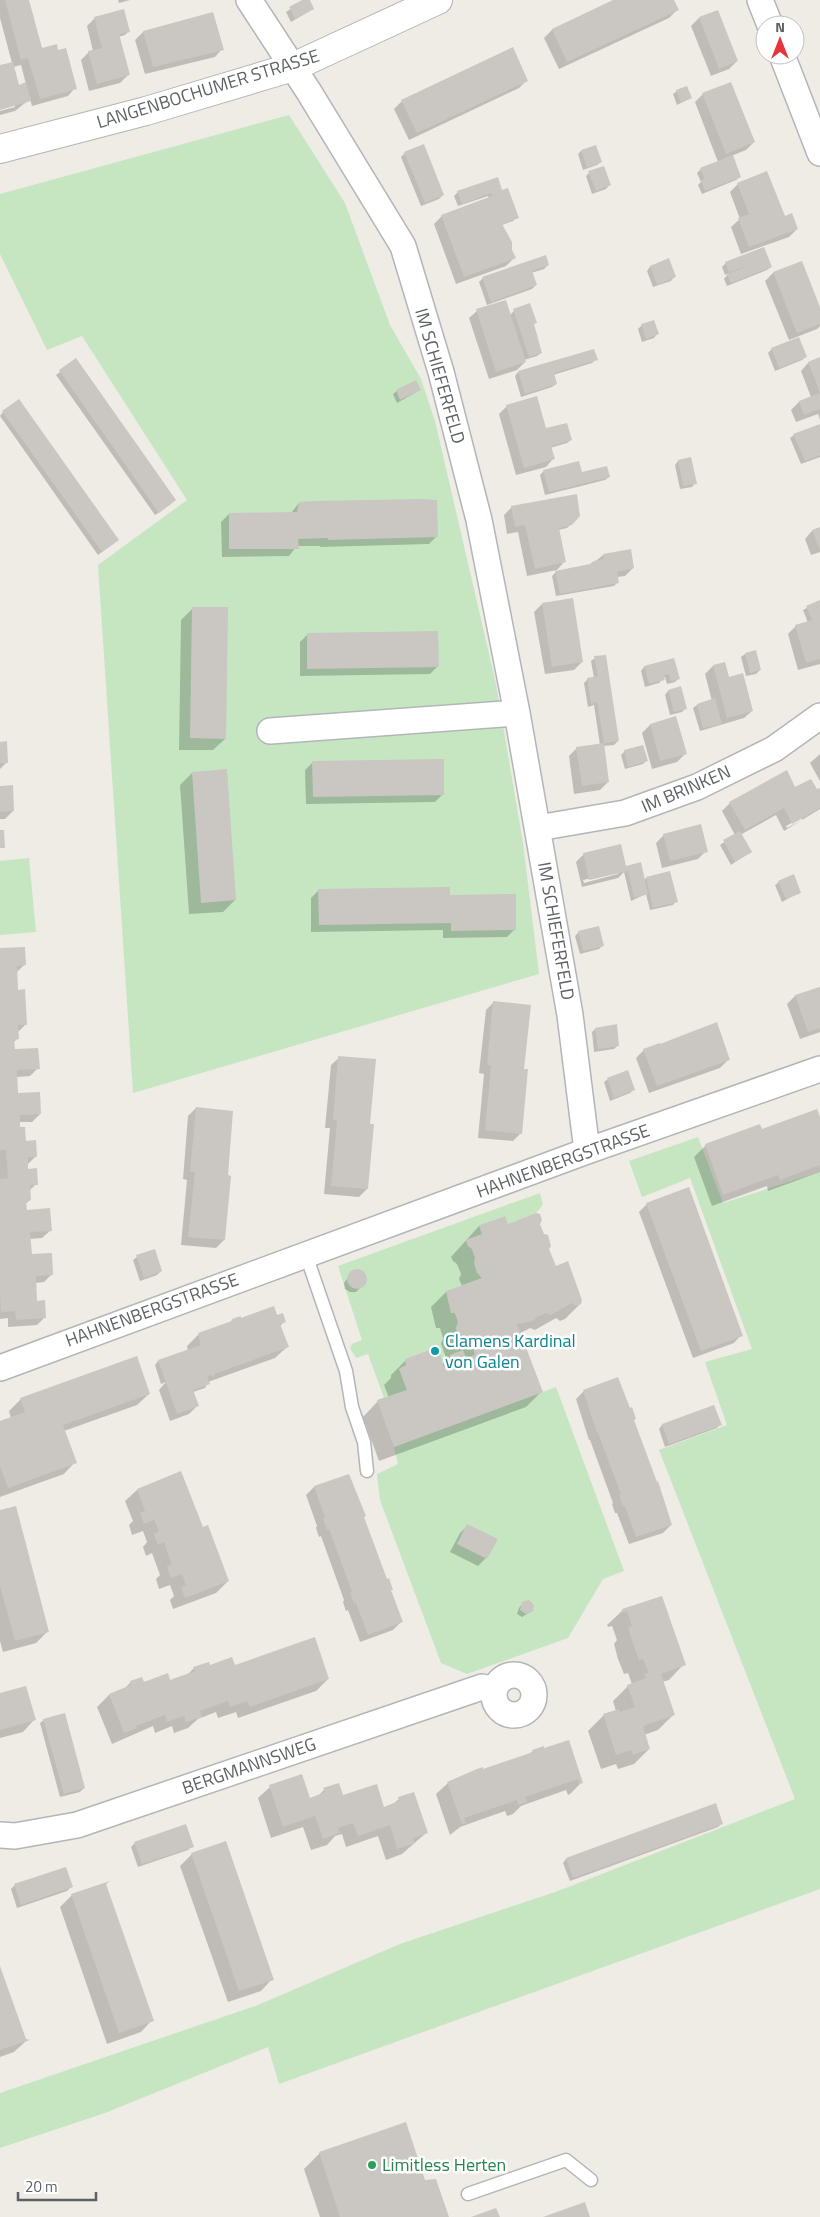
<svg xmlns="http://www.w3.org/2000/svg" width="820" height="2217" font-family="'Titillium Web',sans-serif">
  <style>
    .green { fill: #c6e6c2 }
    .shadow { fill: #0003; fill-rule: evenodd }
    .building { fill: #cac6c1 }
    .lines { fill: none; stroke-linecap: round; stroke-linejoin: round }
    .lane-casing { stroke: #b2b6b9; stroke-width: 15 }
    .street-casing { stroke: #b2b6b9; stroke-width: 28 }
    .secondary-casing { stroke: #b1b5b9; stroke-width: 30 }
    .lane { stroke: #fff; stroke-width: 12 }
    .street { stroke: #fff; stroke-width: 25 }
    .secondary { stroke: #fff; stroke-width: 28 }
    .culture-dot { fill: #0f9aa8; stroke: #fff; stroke-width: 2 }
    .leisure-dot { fill: #2e9e5b; stroke: #fff; stroke-width: 2 }
    .labels { text-anchor: middle; stroke-width: 5; stroke-linejoin: round; paint-order: stroke }
    .street-label { font-size: 18px; fill: #5d6165; stroke: #fff }
    .culture-label { font-size: 18px; fill: #0d838f; stroke: #fff; text-anchor: start }
    .leisure-label { font-size: 18px; fill: #27864d; stroke: #fff; text-anchor: start }
  </style>
  <rect width="100%" height="100%" fill="#efebe5"/>
  <path class="green" d="M289,115L345,203L390,325L421,379L435,421L496,684L523,843L539,974L133,1093L98,565L187,500L82,336L47,350L0,254V194Z
    M29,858L36,932L0,935V861Z
    M698,1137L723,1203L820,1172V1889L279,2084L268,2047L105,2113L0,2148V2093L258,2005L400,1944L558,1891L795,1799L659,1450L727,1425L705,1362L752,1349L690,1178L642,1197L629,1161Z
    M540,1193L543,1205L536,1213L508,1224L504,1216L479,1225L482,1234L466,1241L468,1246L472,1249L475,1258L474,1263L477,1272L482,1278L446,1291L451,1313H455L458,1322L456,1328L462,1346L468,1348L473,1347L475,1355L466,1358L463,1350L450,1355L453,1363L444,1367L440,1355H432L429,1350L405,1359L406,1365L399,1369L407,1390L384,1398L368,1354L356,1358L350,1348L352,1344L362,1340L338,1266Z
    M556,1387L624,1571L603,1579L568,1638L467,1674L441,1663L380,1500L377,1474L398,1464L394,1447Z"/>
  <path class="shadow" d="M0,0H28L42,49L75,88L68,96L32,106L30,99L15,111L0,115V111L15,107V104L0,108V66L12,63L0,18ZM21,65L26,84L19,87L13,67Z
    M118,0H130L119,3Z
    M305,0H309L313,9L291,22L286,12Z
    M617,0H673L677,10L669,18L559,69L544,38L552,30Z
    M717,11L737,61L729,69L711,76L691,26L699,18Z
    M95,18L129,31L125,35L118,37L128,75L120,83L89,91L81,60L89,52L93,51L87,26Z
    M143,32L222,49L215,57L145,74L135,40Z
    M527,80L519,88L409,140L394,109L402,101Z
    M677,91L690,98L677,105L673,94Z
    M703,94L754,142L746,150L731,156L740,177L736,180L702,194L698,185L701,182L697,173L701,169L718,162L695,102Z
    M581,151L601,162L597,165L583,170L578,154Z
    M405,153L443,195L439,199L421,206L401,157Z
    M589,173L609,185L606,189L592,194L586,176Z
    M738,184L785,218L797,229L789,237L741,254L731,227L740,219L730,192Z
    M458,192H502L517,217L513,221L502,225L514,258L506,266L456,284L434,224L442,216L489,198L488,196L458,206L454,196Z
    M763,249L771,267L767,270L727,286L724,279L729,273L725,275L722,267L726,263Z
    M668,260L674,277L671,281L653,287L647,271L650,267Z
    M801,263L820,310V326L817,329L789,340L765,281L773,273Z
    M548,265L544,269L531,273L536,285L532,289L487,305L479,282L483,278Z
    M477,311L510,315L514,311L533,325L541,353L537,356L524,360L525,362L517,370L489,379L469,318Z
    M653,322L657,334L654,338L642,342L638,329L641,326Z
    M772,349L805,357L802,360L775,371L768,353Z
    M820,358V420L818,414L796,422L791,410L799,402L811,397L801,371L808,363Z
    M596,359L592,363L553,375L556,384L552,387L521,397L515,376L518,372Z
    M76,360L171,504L155,515L56,375Z
    M420,390L397,403L393,394L397,391Z
    M507,406L545,430L571,440L567,443L550,448L553,459L546,467L516,475L499,414Z
    M3,412L114,543L98,555L0,416Z
    M820,425V457L801,464L790,438L794,435Z
    M678,461L695,483L692,487L680,489L675,465Z
    M544,471L581,474L609,477L605,480L545,495L540,475Z
    M299,503L437,536L429,544L320,547V546H297L289,556L222,557L221,522L229,514L291,513Z
    M512,507L579,516L567,528L558,530L564,562L557,570L527,576L518,532L507,534L504,515Z
    M820,528V552L811,555L805,539L812,531Z
    M603,555L633,568L625,576L617,577L618,582L614,586L556,596L552,576L556,572L590,566Z
    M820,601V664L798,670L788,634L796,626L808,623L803,610Z
    M542,604L582,662L574,670L545,674L534,612Z
    M193,608L225,739L213,750H179L181,620Z
    M308,634L438,666L430,674L300,676V642Z
    M755,651L760,670L756,674L746,676L741,657L745,654Z
    M595,658L618,741L614,745L603,746L608,782L600,790L574,794L569,756L577,748L600,745L594,705L588,707L584,683L588,679L594,678L591,661Z
    M674,660L679,678L675,682L667,684L665,677L659,683L645,687L641,671L644,667Z
    M724,663L728,679L752,711L744,718L700,731L693,708L697,705L712,701L705,674L713,666Z
    M668,691L686,708L682,712L670,715L665,695Z
    M675,718L685,754L677,762L652,769L642,733L650,725Z
    M0,743L7,762L0,769Z
    M625,751L646,761L643,764L625,769L621,755Z
    M820,754V781L810,763Z
    M313,762L443,794L435,802L306,804L305,770Z
    M192,773L235,900L223,912L189,914L180,785Z
    M0,787L13,811L5,819H0Z
    M795,788L817,791L820,789V809L784,831L776,815L740,835L750,852L731,865L720,845L735,835L722,811L730,803ZM802,817V820L787,828L786,826Z
    M664,835L706,851L698,859L662,868L656,843Z
    M584,854L625,869L644,880L646,878L676,901L673,905L650,910L646,894L631,901L624,872L618,878L582,887L576,862ZM618,872V874L584,883L583,880Z
    M779,882L800,892L782,902L775,885Z
    M319,890L449,896L515,929L507,937L443,938V930L311,932V898Z
    M579,932L603,945L599,949L580,954L575,936Z
    M0,949L25,964L17,972V991L26,1024L17,1033V1039L13,1043L14,1051L38,1068L30,1076L16,1077L17,1095L40,1114L32,1122H19L24,1142L36,1156L28,1164L27,1170L36,1184L29,1191L30,1200L25,1204L26,1211L50,1231L42,1238L29,1239L30,1255L52,1274L44,1282L35,1283L36,1302L45,1317L37,1325L8,1327V1318L0,1319Z
    M820,987V1032L800,1039L787,1004L795,996Z
    M494,1002L523,1071L521,1133L513,1141L478,1138L484,1074L479,1073L486,1010Z
    M595,1029L618,1045L614,1049L594,1052L592,1032Z
    M644,1050L728,1060L720,1068L649,1093L636,1058Z
    M339,1058L369,1125L367,1189L359,1197L324,1194L330,1128H325L331,1065Z
    M608,1079L633,1090L630,1093L610,1101L604,1082Z
    M196,1108L224,1240L216,1248L181,1245L187,1180L183,1179L188,1116Z
    M820,1121V1172L768,1191L767,1186L712,1206L694,1157L706,1145L761,1131Z
    M647,1204L741,1335L734,1343L693,1358L639,1212Z
    M504,1217L507,1226L539,1224L555,1267L580,1304L565,1319L560,1321L556,1318L535,1330L530,1328L519,1334L541,1392L526,1407L379,1461L363,1417L378,1401L389,1398L384,1385L391,1378V1375L406,1360L442,1365L447,1360L441,1344L443,1338L440,1328H436L431,1307L446,1292L462,1286L459,1279L461,1274L457,1264L453,1261L451,1257L479,1226Z
    M137,1257L161,1271L157,1275L140,1281L133,1260Z
    M359,1270L366,1276V1282L356,1292H350L345,1289L344,1283L353,1271Z
    M276,1317L284,1322L280,1326L287,1347L275,1358L208,1382L205,1388L193,1392L197,1406L189,1414L170,1421L159,1390L166,1382L161,1384L155,1365L158,1361L188,1351L187,1346L198,1335L229,1324L232,1320Z
    M584,1391L633,1420L671,1525L663,1533L629,1544L617,1513H615L612,1504L613,1503L590,1440H589L576,1399Z
    M149,1394L137,1405L64,1431L75,1462L64,1474L0,1497V1422L11,1418L9,1411L21,1399Z
    M714,1406L720,1424L717,1428L665,1447L659,1429L662,1425Z
    M348,1476L401,1622L393,1630L360,1642L348,1610L346,1611L343,1602L344,1600L321,1536L319,1537L316,1528L317,1526L306,1495L314,1487Z
    M137,1490L202,1529L228,1581L216,1593L173,1609L170,1600L174,1596L170,1585L159,1589L156,1579L160,1575L152,1553L146,1556L143,1547L147,1542L143,1531L132,1535L129,1525L133,1521L125,1501Z
    M0,1511L48,1631L36,1643L3,1652L0,1641Z
    M468,1525L486,1558L478,1566L450,1552L460,1533Z
    M661,1597L684,1664L669,1680L662,1682L673,1715L658,1730L644,1735L649,1749L634,1764L618,1769L616,1764L601,1769L588,1731L604,1715L616,1711L613,1701L628,1686L632,1684L628,1673L624,1674L618,1659L614,1644L617,1640L612,1626L608,1627L607,1625L623,1610Z
    M522,1604L532,1611L522,1617L517,1614L519,1608Z
    M209,1667H234L328,1679L316,1691L238,1718L236,1712L218,1718L216,1712L198,1719L188,1728L174,1733L172,1726L155,1733L153,1726L112,1744L97,1707L109,1695L124,1689L131,1682L170,1681L187,1675L194,1668Z
    M0,1694L34,1720L23,1732L0,1738Z
    M44,1720L84,1788L80,1792L60,1797L40,1723Z
    M568,1741L582,1782L570,1794L568,1795L566,1790L521,1806L513,1814L507,1816L505,1811L460,1827L450,1835L436,1794L448,1783L529,1754L533,1751L544,1750Z
    M270,1787L309,1799L318,1796L324,1790L384,1808L392,1805L399,1799L426,1833L402,1854L386,1860L378,1836L346,1847L342,1834L335,1836L327,1845L311,1850L303,1827L271,1838L258,1798Z
    M722,1823L718,1827L570,1881L563,1863L566,1859Z
    M135,1843L192,1846L188,1850L138,1867L131,1847Z
    M192,1854L272,1979L261,1991L228,2002L180,1866Z
    M15,1885L71,1887L67,1891L17,1908L11,1889Z
    M72,1895L152,2020L141,2032L107,2044L60,1907Z
    M0,1969L26,2041L14,2052L0,2057Z
    M320,2153L424,2182L447,2217H320L304,2169Z"/>
  <path class="building" d="M5,0H29L42,48L57,44L58,50L66,48L77,89L40,99L28,58L21,60Z
    M302,0H310L314,9L295,19L289,7Z
    M613,0H674L679,10L567,62L552,29Z
    M124,9L130,32L119,34L130,75L97,84L88,51L102,48L94,17Z
    M718,10L738,61L719,69L699,17Z
    M213,12L224,50L153,67L143,31Z
    M513,47L528,81L417,133L401,100Z
    M13,62L19,85L26,82L31,101L0,110V65Z
    M731,82L755,142L726,154L702,93Z
    M687,86L692,98L681,103L676,90Z
    M424,144L444,195L425,203L404,152Z
    M596,145L602,162L587,168L581,150Z
    M733,155L741,177L705,191L701,180L705,179L700,168Z
    M604,166L611,185L596,191L588,171Z
    M767,171L785,216L792,213L798,229L749,247L738,218L749,214L737,183Z
    M498,177L502,190L508,188L519,218L502,224L512,242V250L516,258L464,277L441,215L492,196L491,193L462,204L457,191Z
    M764,247L772,267L731,283L727,274L752,264L729,272L725,262Z
    M546,255L549,265L532,271L537,285L491,302L482,277Z
    M669,258L676,277L657,285L650,266Z
    M802,261L820,307V324L797,333L773,272Z
    M506,300L526,362L496,372L476,309Z
    M530,303L537,323L534,324L542,353L529,357L513,309Z
    M654,320L659,334L646,339L641,324Z
    M799,337L807,357L779,368L771,348Z
    M594,349L598,360L554,373L557,384L525,394L518,371Z
    M820,357V409L804,415L799,401L820,393L808,362Z
    M76,358L176,500L159,513L59,370Z
    M416,380L421,390L400,400L396,390Z
    M537,396L546,428L567,423L572,440L551,446L555,459L524,468L506,405Z
    M19,399L119,540L102,552L2,411Z
    M820,424V455L805,461L793,434Z
    M691,457L697,484L683,486L678,460Z
    M579,461L582,472L607,466L610,477L549,492L543,470Z
    M577,494L580,516L572,525L559,528L566,562L535,569L525,525L515,527L511,506Z
    M422,499L437,500L438,537L328,540V538L298,539L299,549H229V513L297,512L299,502L313,501Z
    M820,527V551L812,530Z
    M631,549L634,568L617,572L619,583L560,594L555,571L590,564L594,561L604,559L603,554Z
    M573,598L583,662L552,667L542,603Z
    M820,600V659L806,663L795,625L812,620L806,606Z
    M192,607H228L226,739L190,738Z
    M438,631L439,667L307,669V633Z
    M756,650L761,670L750,673L745,653Z
    M606,655L619,741L604,743L597,702L591,704L587,678L598,676L594,656Z
    M674,658L680,679L671,681L669,674L663,676L665,680L649,684L644,666Z
    M725,662L729,677L743,673L753,711L727,718L713,665Z
    M681,686L687,709L674,712L668,690Z
    M715,698L722,724L703,728L697,704Z
    M676,716L687,754L660,761L650,724Z
    M7,741L8,763H0V742Z
    M604,743L609,782L582,786L576,747Z
    M643,745L648,761L628,767L624,750Z
    M444,759V795L313,797L312,761Z
    M227,769L236,900L201,903L192,772Z
    M787,770L795,787L811,779L817,789L820,788V808L792,824L784,808L745,830L729,802Z
    M13,785L14,811L0,812V786Z
    M701,824L708,852L670,861L663,834Z
    M0,830H4L5,848H0Z
    M740,831L752,852L735,862L723,840Z
    M621,844L626,866L641,862L648,894L634,898L628,871L589,880L583,853Z
    M670,871L678,902L653,908L646,877Z
    M794,874L801,893L786,899L778,881Z
    M450,887V895L516,894V930L451,931V923L319,925L318,889Z
    M599,926L604,946L583,951L578,931Z
    M25,947L26,965L17,966L18,990L25,989L27,1025H18L19,1039L14,1040L15,1049L38,1048L40,1069L17,1070L18,1093L40,1092L41,1114L20,1115V1127H25L26,1141L36,1140L37,1157H28V1169L37,1168L38,1185H30L31,1200L26,1201L27,1210L50,1208L52,1231L30,1232L32,1254L52,1253L53,1275L36,1276L37,1301L45,1300L46,1318L16,1320L15,1311L1,1312L0,1294V1179L8,1178L6,1150H0V948Z
    M820,987V1028L808,1032L795,995Z
    M493,1001L531,1005L524,1069H528L522,1134L485,1130L491,1066L487,1065Z
    M717,1022L730,1060L657,1086L643,1049L660,1043V1044Z
    M617,1024L619,1046L598,1049L595,1028Z
    M338,1056L376,1059L370,1124H374L368,1189L331,1186L337,1121L333,1120Z
    M628,1070L635,1090L614,1098L607,1078Z
    M196,1107L233,1111L228,1175L231,1176L225,1240L188,1237L195,1172H190Z
    M817,1109L820,1117V1165L780,1180L778,1175L723,1195L705,1144L760,1124L762,1129Z
    M689,1187L743,1336L701,1351L646,1203Z
    M536,1213L540,1214L542,1220L540,1224L544,1234L548,1235L551,1246L549,1249L556,1266L568,1261L582,1300L581,1304L576,1306L572,1303L551,1315L546,1313L537,1317L533,1321L517,1324L543,1392L394,1447L377,1400L407,1390L399,1369L406,1365L405,1359L429,1350L432,1355L440,1354L444,1367L453,1363L450,1355L463,1350L466,1358L475,1355L473,1347L468,1348L462,1346L456,1328L458,1322L455,1313H451L446,1291L482,1278L477,1273L474,1263L475,1258L472,1249L468,1246L466,1240L482,1234L479,1225L505,1216L508,1224Z
    M155,1249L162,1271L144,1278L136,1255Z
    M347 1279a10 10 0 1 1 20 0a10 10 0 1 1-20 0Z
    M274,1306L277,1315L283,1313L286,1322L280,1324L289,1347L214,1374V1378L212,1375L207,1376L210,1384L193,1390L199,1406L177,1414L158,1360L201,1345L198,1333L232,1321V1319L241,1316V1318Z
    M137,1356L150,1394L63,1425L77,1463L8,1488L0,1466V1421L25,1412L20,1398Z
    M618,1377L630,1408L632,1407L636,1419L634,1420L657,1482L658,1481L672,1525L636,1537L625,1506L623,1507L619,1495L621,1494L598,1433H597L583,1390Z
    M714,1405L722,1425L669,1444L662,1424Z
    M181,1471L203,1527L208,1525L229,1581L185,1598L181,1587L186,1586L182,1574L171,1578L167,1566L172,1565L164,1542L158,1545L154,1534L159,1531L154,1520L144,1524L140,1513L145,1511L137,1489Z
    M349,1474L366,1516L364,1517L387,1579L389,1578L393,1590H391L403,1622L368,1635L356,1603L354,1604L350,1593L352,1592L329,1529L327,1530L323,1519L325,1518L314,1486Z
    M16,1506L49,1632L15,1641L0,1586V1510Z
    M467,1524L498,1539L487,1559L457,1544Z
    M662,1596L686,1665L661,1674L675,1715L643,1726L650,1749L633,1755L631,1750L616,1755L603,1714L619,1709L620,1712L635,1707L627,1685L646,1678L644,1674L649,1673L643,1659L639,1660L633,1644L628,1627L632,1626L627,1611L623,1613L622,1609Z
    M529,1600L534,1605L533,1611L526,1614L520,1610L522,1602Z
    M315,1637L329,1679L250,1707L247,1701L230,1707L228,1701L200,1711L202,1717L186,1722L184,1716L167,1722L165,1715L136,1726L137,1728L124,1733L109,1694L131,1685L130,1681L142,1677L144,1682L168,1673L170,1680L195,1671L193,1667L209,1662L210,1665L232,1657L235,1665Z
    M26,1686L36,1720L0,1730V1693Z
    M65,1713L85,1788L64,1794L43,1719Z
    M569,1740L583,1783L579,1784L578,1779L525,1797L527,1802L518,1805L517,1800L464,1818L466,1823L462,1824L447,1782L477,1769L483,1767V1769L533,1752L532,1750L544,1746V1748Z
    M302,1774L310,1798L325,1792L323,1788L339,1783L343,1795L377,1784L384,1807L399,1801L398,1797L414,1792L428,1833L413,1838L415,1843L397,1849L390,1825L358,1836L353,1823L338,1828L340,1833L323,1839L315,1816L283,1827L269,1785Z
    M716,1803L723,1824L573,1878L566,1858Z
    M186,1824L194,1847L142,1864L134,1842Z
    M226,1841L274,1980L239,1991L191,1853Z
    M66,1867L73,1887L21,1905L14,1884Z
    M110,1881L106,1884L154,2021L119,2033L71,1894Z
    M0,1966L26,2039L30,2040L0,2050Z
    M406,2122L425,2180L436,2179L449,2217H340L319,2152Z
    M585,2202L590,2217H543Z
    M496,2208L500,2217H471Z"/>
  <g class="lines">
    <defs>
      <path id="lane" d="M306,1255L346,1371L352,1407L364,1442L367,1471
        M468,2194L566,2160L591,2180"/>
      <path id="street" d="M249,0L309,92L403,246L441,372L479,520L517,713L570,1015L587,1151
        M760,0L770,25
        M782,55L820,153
        M270,731L517,713
        M538,828L625,813L697,787L774,749L820,716
        M0,1368L587,1151L820,1069
        M494 1695a20 20 0 1 1 40 0a20 20 0 1 1-40 0Z
        M0,1835L15,1836L77,1825L482,1687L494,1690"/>
      <path id="secondary" d="M0,149L146,111L293,67L438,0"/>
    </defs>
    <use href="#lane" class="lane-casing"/>
    <use href="#street" class="street-casing"/>
    <use href="#secondary" class="secondary-casing"/>
    <use href="#lane" class="lane"/>
    <use href="#street" class="street"/>
    <use href="#secondary" class="secondary"/>
  </g>
  <circle class="culture-dot" cx="435" cy="1351" r="5"/>
  <circle class="leisure-dot" cx="372" cy="2165" r="5"/>
  <g class="labels">
    <g class="street-label">
      <text transform="translate(208 89) rotate(-17)" y="6">LANGENBOCHUMER STRASSE</text>
      <text transform="translate(440 376) rotate(74)" y="6">IM SCHIEFERFELD</text>
      <text transform="translate(686 789) rotate(-23)" y="6">IM BRINKEN</text>
      <text transform="translate(556 931) rotate(80)" y="6">IM SCHIEFERFELD</text>
      <text transform="translate(563 1161) rotate(-20)" y="6">HAHNENBERGSTRASSE</text>
      <text transform="translate(152 1310) rotate(-20)" y="6">HAHNENBERGSTRASSE</text>
      <text transform="translate(249 1766) rotate(-19)" y="6">BERGMANNSWEG</text>
    </g>
    <g class="culture-label">
      <text x="445" y="1347">Clamens Kardinal<tspan x="445" dy="21">von Galen</tspan></text>
    </g>
    <g class="leisure-label">
      <text x="382" y="2171">Limitless Herten</text>
    </g>
  </g>
  <g transform="translate(780 40)"><circle r="24" fill="#ffffff" stroke="#bec0c1"/>
  <path d="M0-4L9 19L0 12L-9 19Z" fill="#e5353c"/>
  <text y="-8" font-size="14" font-weight="bold" text-anchor="middle" fill="#5d6165">N</text>
  </g>
  <path d="M18 2192v8h78v-8" fill="none" stroke="#5d6165" stroke-width="2.5"/>
  <text x="25" y="2192" font-size="15" fill="#5d6165" stroke="#ffffff" stroke-width="4" paint-order="stroke">20 m</text>
</svg>
